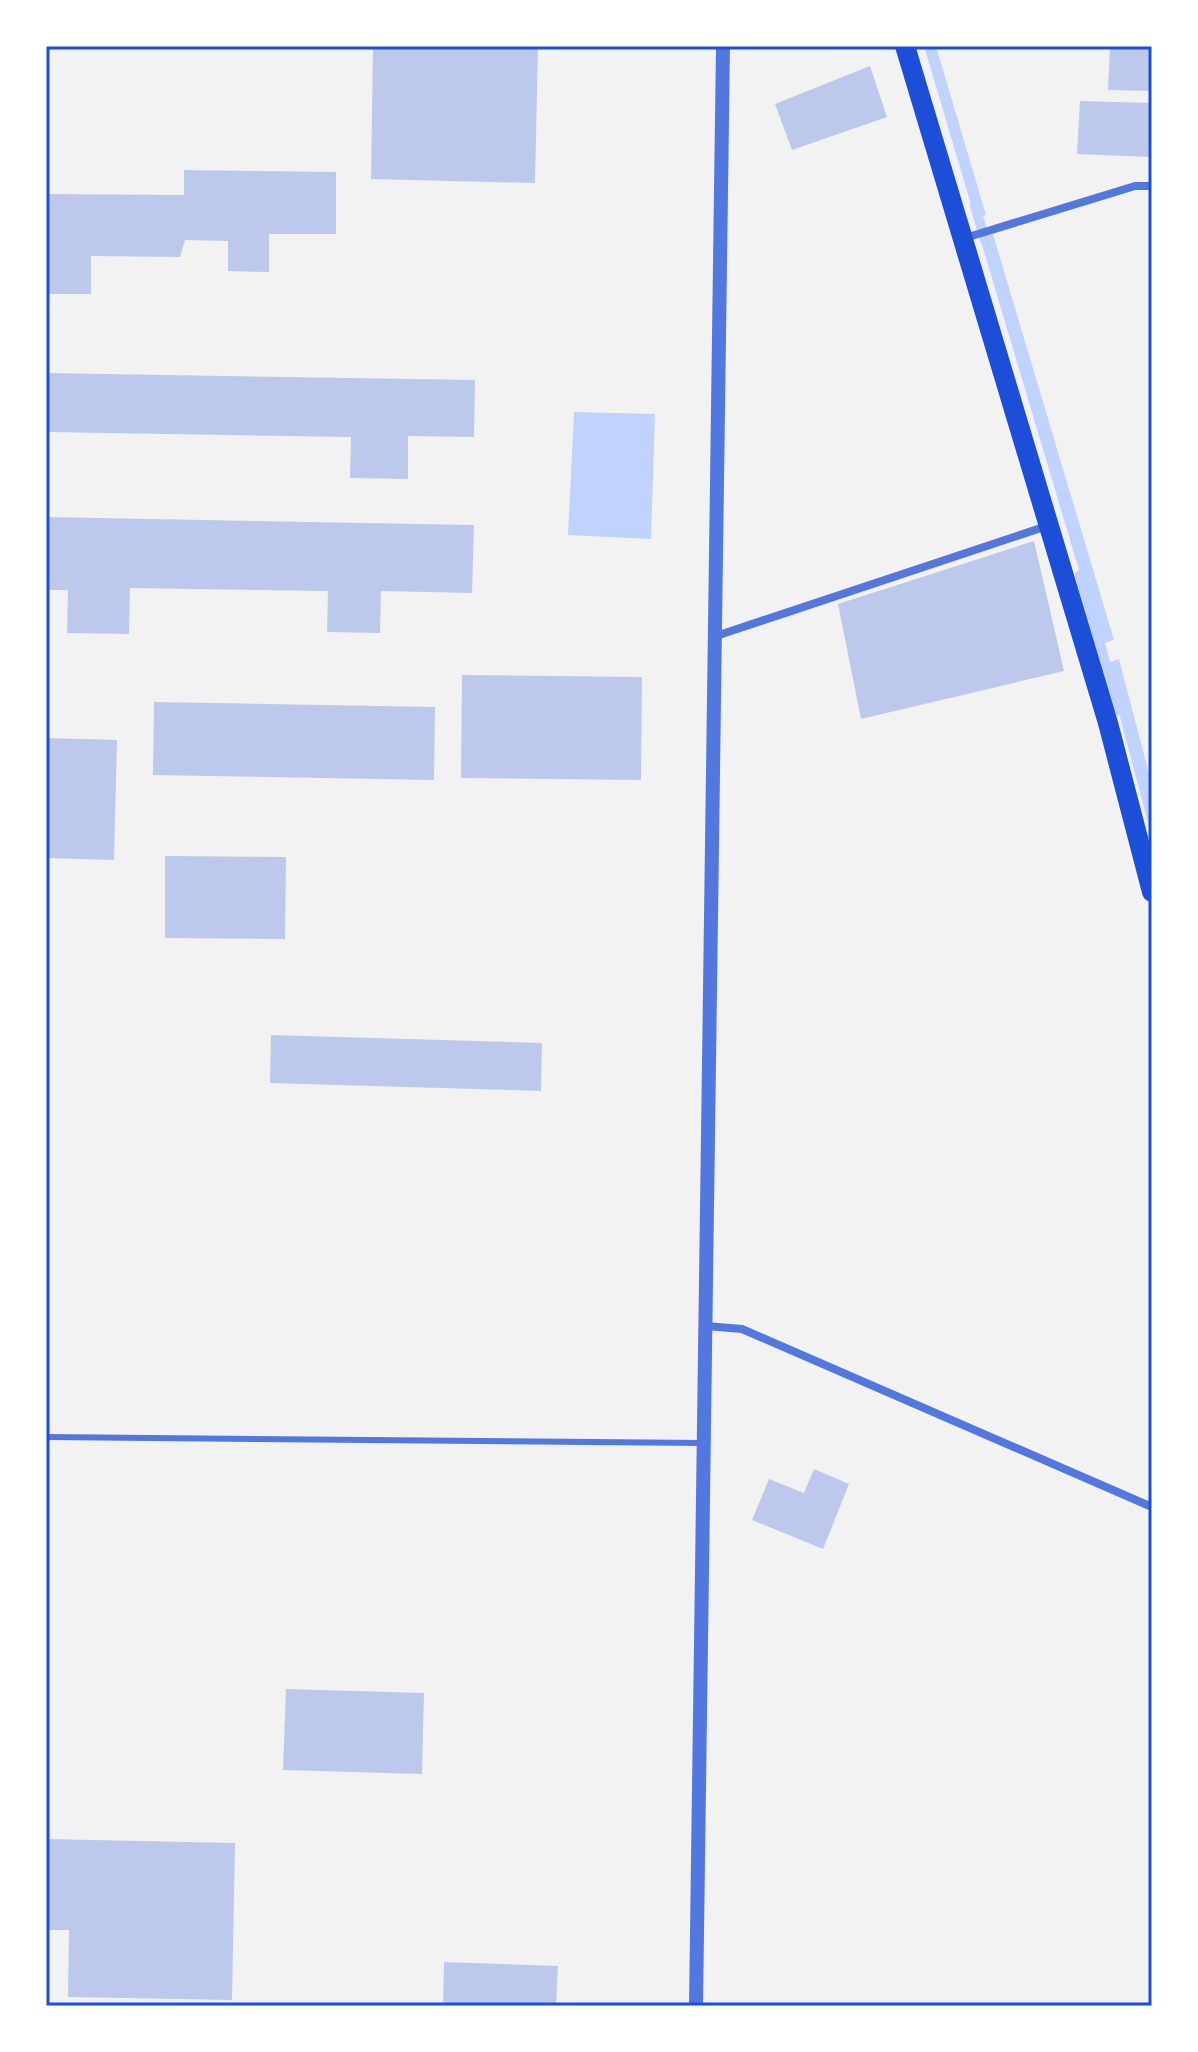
<svg xmlns="http://www.w3.org/2000/svg" width="1198" height="2052" font-family="Inter,sans-serif">
  <style>
    .water { fill: #bfd3fe }
    .lines { fill: none; stroke-linecap: round; stroke-linejoin: round }
    .stream { stroke: #bfd3fe; stroke-width: 10 }
    .building { fill: #bdc9ec }
    .service { stroke: #5277de; stroke-width: 6 }
    .minor { stroke: #5277de; stroke-width: 8 }
    .tertiary { stroke: #5277de; stroke-width: 14 }
    .primary { stroke: #1d4ed8; stroke-width: 20 }
    .neatline { fill: none; stroke: #1d4ed8; stroke-width: 3 }
  </style>
  <rect width="100%" height="100%" fill="#f2f2f2"/>
  <path class="water" d="M924,46H936L986,215L975,218Z
    M993,234L1114,640L1101,644L980,238Z
    M574,412L655,414L651,539L568,535Z
    M1119,659L1152,785V838L1106,664Z"/>
  <g class="lines">
    <path class="stream" d="M975,206L985,240
      M1080,575L1119,710"/>
  </g>
  <path class="building" d="M373,46H538L535,183L371,179Z
    M1110,46H1152V91L1108,90Z
    M870,66L887,117L792,150L775,104Z
    M1080,101L1152,103V157L1077,154Z
    M184,170L336,172V234H269V272L228,271V241L185,240L180,257L91,256V294H46V194L184,195Z
    M46,373L475,380L474,437L408,436V479L350,478L351,437L46,432Z
    M46,517L474,525L472,593L381,591L380,633L327,632L328,591L130,588L129,634L67,633L68,590H46Z
    M1034,541L1064,671L861,719L838,604Z
    M462,675L642,677L641,780L461,778Z
    M154,702L435,707L434,780L153,775Z
    M46,738L117,740L114,860L46,858Z
    M165,856L286,857L285,939L165,938Z
    M271,1035L542,1043L541,1091L270,1083Z
    M814,1469L849,1484L823,1549L752,1520L769,1479L804,1493Z
    M286,1689L424,1693L422,1774L283,1770Z
    M46,1839L235,1843L232,2000L68,1997L69,1930H46Z
    M444,1962L558,1966L556,2006H443Z"/>
  <g class="lines">
    <path class="service" d="M46,1437L704,1443"/>
    <path class="minor" d="M965,238L1135,186H1152
      M716,636L1047,526
      M706,1326L742,1329L1152,1507"/>
    <path class="tertiary" d="M696,2006L723,46"/>
    <path class="primary" d="M905,46L1108,723L1152,892"/>
  </g>
  <rect width="1198" height="2052" fill="none" stroke="#ffffff" stroke-width="96"/>
  <rect x="48" y="48" width="1102" height="1956" class="neatline"/>
</svg>
